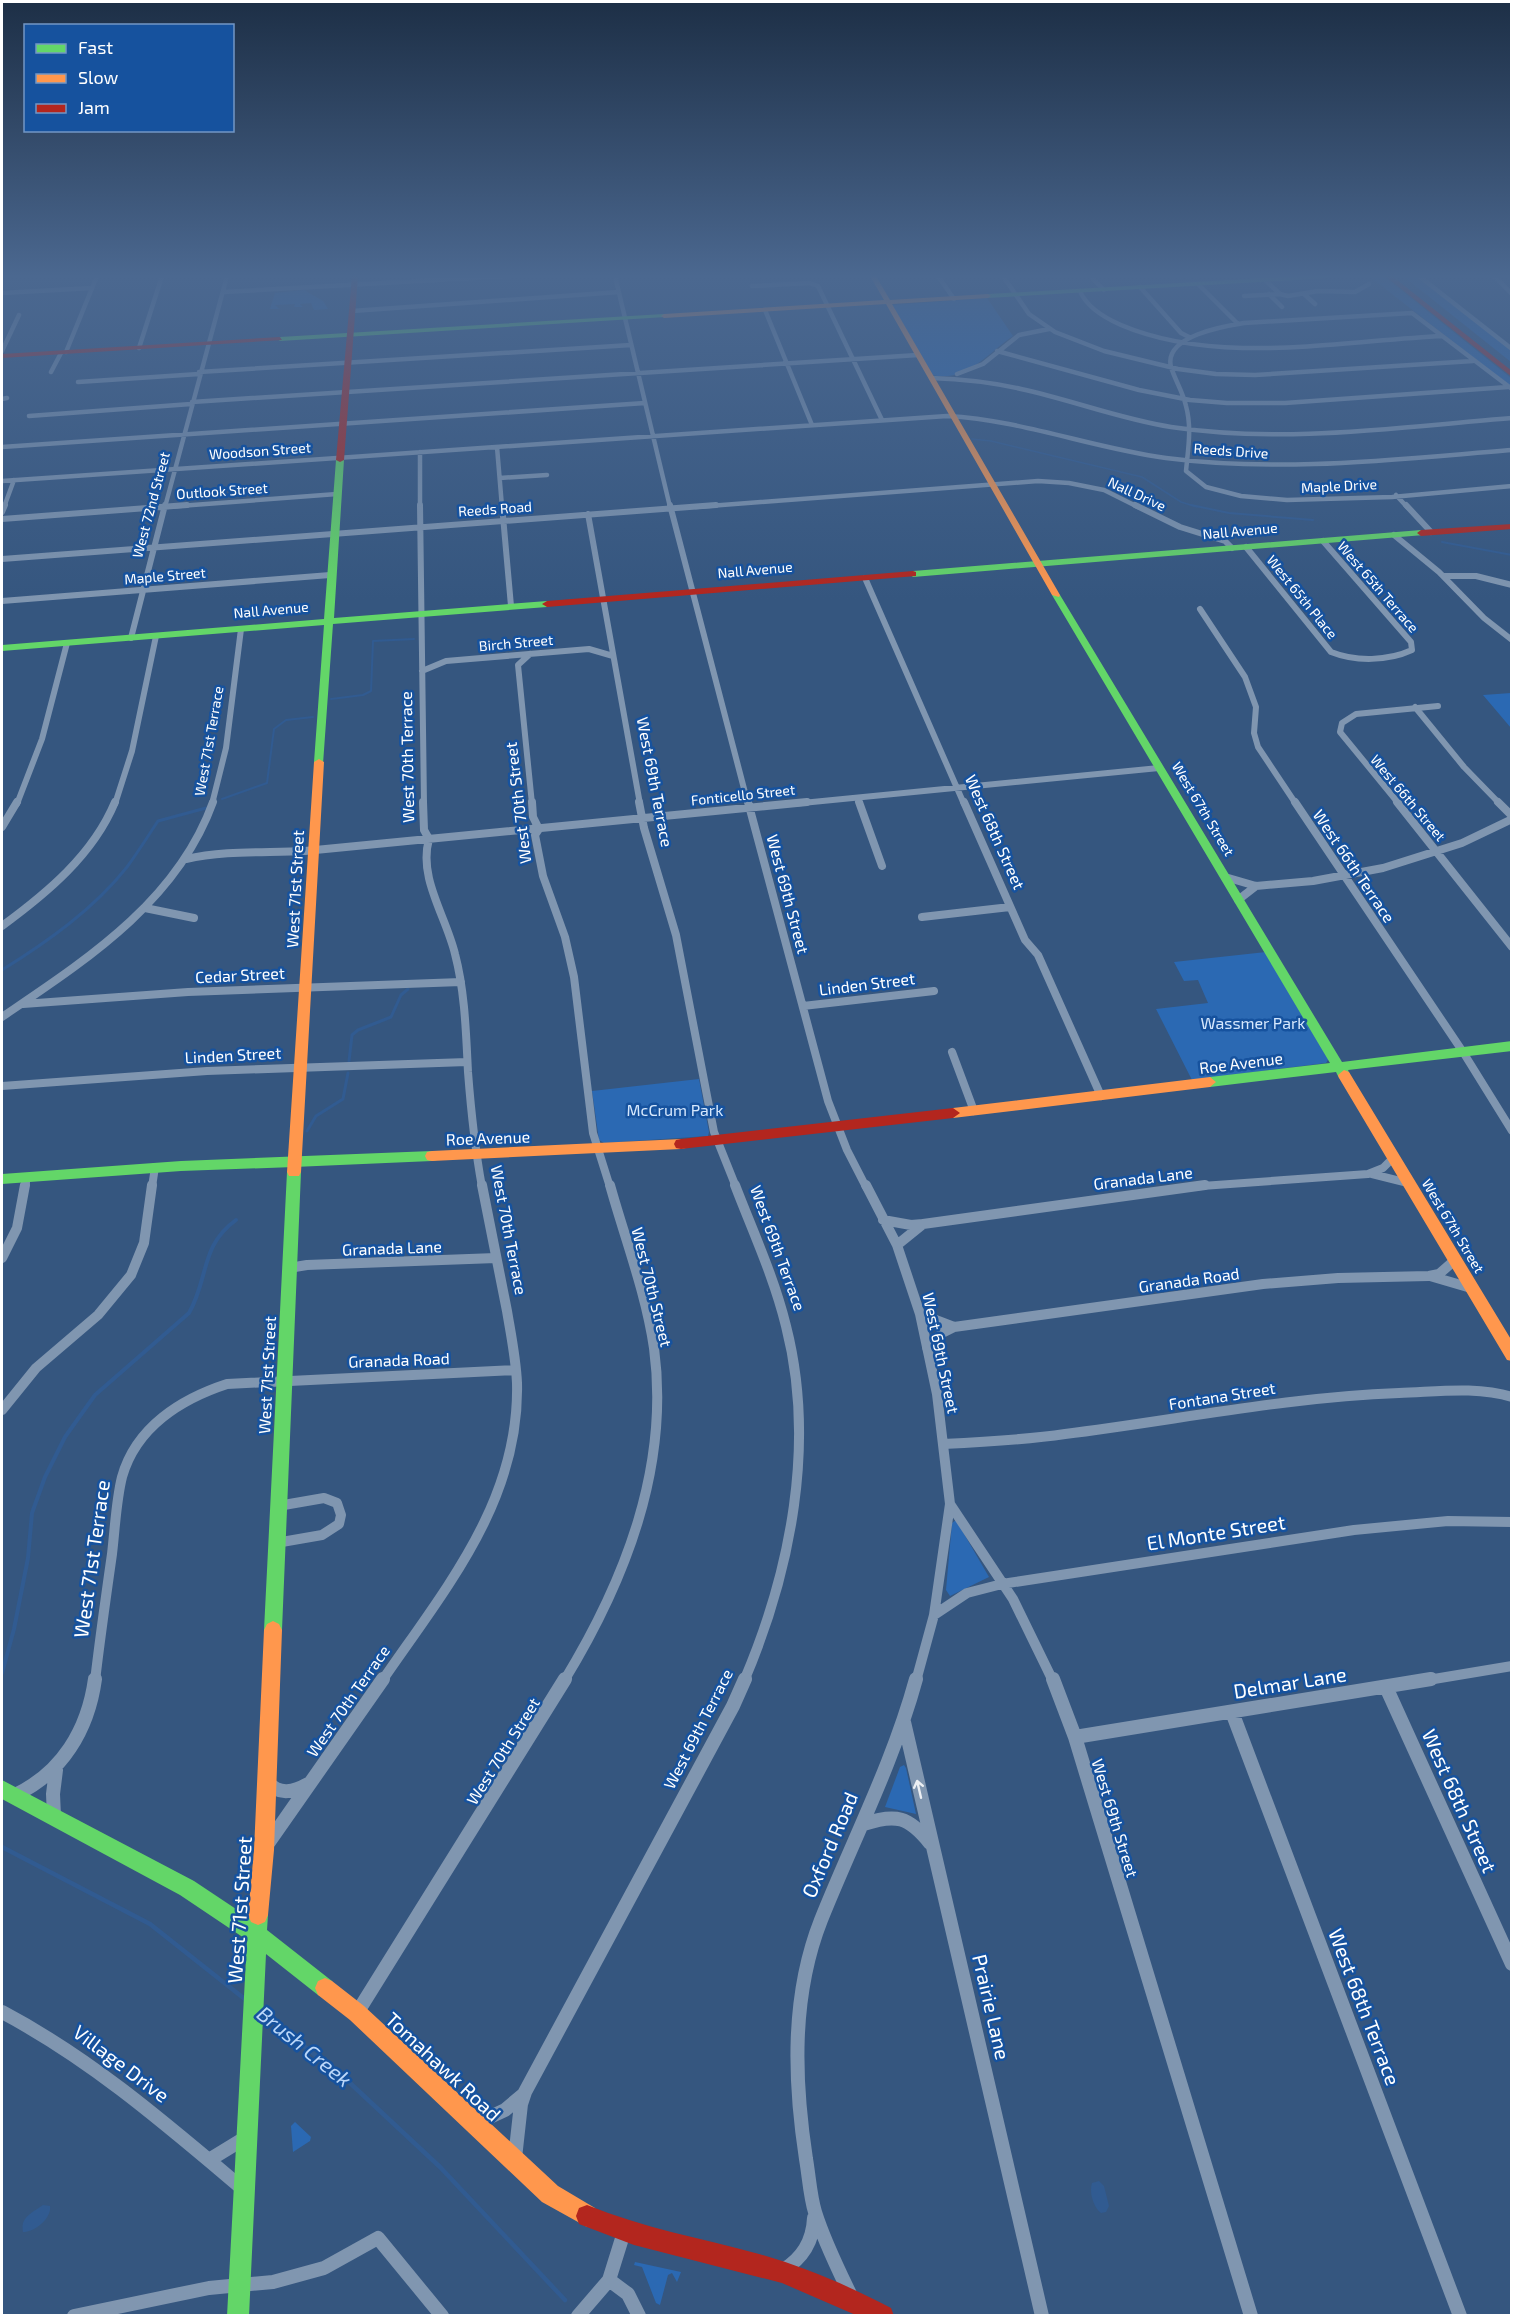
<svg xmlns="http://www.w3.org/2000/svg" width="1513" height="2317" font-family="'Exo 2',sans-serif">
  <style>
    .green { fill: #2b69b3 }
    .water { fill: #315b91 }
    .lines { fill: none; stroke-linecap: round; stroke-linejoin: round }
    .stream-far4 { stroke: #315b91; stroke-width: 1.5 }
    .stream-far3 { stroke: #315b91; stroke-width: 2 }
    .stream-far2 { stroke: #315b91; stroke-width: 3 }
    .stream-far1 { stroke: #315b91; stroke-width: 4 }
    .stream { stroke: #315b91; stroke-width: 4.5 }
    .street-far4 { stroke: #8096b0; stroke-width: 4.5 }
    .street-far3 { stroke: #8096b0; stroke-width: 6 }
    .street-far2 { stroke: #8096b0; stroke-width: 8 }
    .street-far1 { stroke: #8096b0; stroke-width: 10 }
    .street { stroke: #8096b0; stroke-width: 14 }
    .fast { fill: #63d668; fill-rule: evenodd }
    .slow { fill: #ff974d; fill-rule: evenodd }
    .jam { fill: #b3261e; fill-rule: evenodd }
    .oneway { stroke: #eceff3 }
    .labels { text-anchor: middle; stroke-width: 5; stroke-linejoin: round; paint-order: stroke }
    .far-street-label { font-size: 14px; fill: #fff; stroke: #16529e }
    .street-label { font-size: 16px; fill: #fff; stroke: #16529e }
    .park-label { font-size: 16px; fill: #d6e8fd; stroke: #16529e }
    .near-street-label { font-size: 20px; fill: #fff; stroke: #16529e }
    .near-water-label { font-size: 21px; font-style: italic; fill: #bbd7f9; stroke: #16529e }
  </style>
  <rect width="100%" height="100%" fill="#35567f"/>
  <path class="green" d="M1369,276L1386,278L1511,378V387Z
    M1403,276H1417L1511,350V362Z
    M304,290L323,301L328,309L314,310L311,303L300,304L303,307H294L295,304L275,305L279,309H270L275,293Z
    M987,298L1013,336C989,352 966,383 932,375L892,305Z
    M1511,693H1512L1511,728L1483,695Z
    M1266,952L1329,1058L1326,1063L1192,1080L1156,1009L1208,1003L1198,980L1184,981L1174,962Z
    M699,1079L709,1132L708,1136L604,1143L599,1140L592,1091Z
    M956,1520L989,1577L950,1596L946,1590L952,1523Z
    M904,1765L906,1768L916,1814L885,1807L900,1767Z
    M295,2122L311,2137L310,2141L293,2152L291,2126Z
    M635,2262L681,2272L677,2282L672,2273L668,2275L660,2305L656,2303L642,2267L634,2265Z"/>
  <path class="water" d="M1099,2181L1104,2186L1109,2206L1106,2212L1101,2213C1093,2207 1089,2192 1092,2183Z
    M43,2205L50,2206C52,2218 35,2232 23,2232C20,2217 32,2213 43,2205Z"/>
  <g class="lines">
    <path class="stream-far4" d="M972,439L991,441L1142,477L1181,502L1197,507"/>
    <path class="stream-far3" d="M1191,505L1229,513L1313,520
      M1442,542L1512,555
      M331,699L363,695L371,691L373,641L414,639
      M222,799L267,783L274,729L286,720L313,717"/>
    <path class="stream-far2" d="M2,970C47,942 94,909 127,867C138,852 148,836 158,821L206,808
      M349,1061L352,1035L358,1030L391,1017L401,995L408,989
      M307,1131L316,1116L343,1099L348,1073"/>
    <path class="stream-far1" d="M2,1673L14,1629L28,1558L32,1513L45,1477L65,1437L95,1395L189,1313C209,1278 200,1246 236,1220"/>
    <path class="stream" d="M2,1847L150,1924L246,2000
      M260,2011L350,2083L440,2167L565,2300"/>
    <path class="street-far4" d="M615,276L670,507
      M938,276L954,299
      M1003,276L1029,314L1055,332L1104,351L1178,369L1216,374L1255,375L1473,361
      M1090,276L1104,290
      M1169,276H1202
      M1255,276L1260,280
      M1419,276L1512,349
      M1494,276L1512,294
      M1265,280L1280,294L1288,296L1318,291L1355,292L1369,284
      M1198,284L1238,324
      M752,286L810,283L818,286L882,420
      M1140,287L1181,333L1189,337
      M1080,291C1087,308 1105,318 1121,325C1217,366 1340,341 1442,336
      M223,292L508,276
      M2,293L92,288
      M1269,294L1282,307
      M1304,294L1315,304
      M1244,296L1280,294
      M765,310L812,425
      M352,311L619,292
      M139,348L162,276
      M2,351L19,315
      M997,351L1139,390L1190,400L1227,403H1285L1508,387
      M66,352L97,276
      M51,372L61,353
      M199,372L631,345
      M957,374L983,364L1019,335L1049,329
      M931,378C962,379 991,382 1021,389C1072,400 1120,419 1171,427C1284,444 1399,427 1512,418
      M78,382L199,374
      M1512,389L1412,313L1244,323C1225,326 1163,336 1171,367C1175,380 1183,392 1186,406C1192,428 1188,449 1186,471L1206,487L1241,496L1287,500L1392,497L1512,486
      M2,399L7,398
      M192,402L918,355
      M29,416L191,404
      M2,447L645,403
      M497,447L502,507
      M420,452V507
      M500,478L547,475
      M2,481L947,416C1022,420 1092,448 1166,458C1281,473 1397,459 1512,450
      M1396,495L1407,507
      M4,507L14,480
      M165,507L227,276
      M166,507L337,494
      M696,507L1038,481L1069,483L1104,490L1138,507"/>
    <path class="street-far3" d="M420,505L424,804
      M502,505L511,606
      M670,505L748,804
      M1135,505L1180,527L1225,541L1232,548
      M1406,505L1431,532
      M2,512L5,505
      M588,514L640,804
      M2,519L187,505
      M1394,535L1439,572L1484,618L1512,640
      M1246,547L1331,652C1356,662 1388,661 1412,650L1411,642L1323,541
      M2,559L716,505
      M1444,576H1476L1512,585
      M865,578L964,804
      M2,601L330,575
      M1200,609L1245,677L1256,707L1254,733L1258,747L1296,804
      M131,638L165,505
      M530,654L518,665L532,804
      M422,671L446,661L589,649L613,656
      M1415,707L1464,767L1500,804
      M858,798L860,804
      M17,804L42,739L67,643
      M115,804L132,751L156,636
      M212,804L226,748L241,629
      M792,804L1159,768
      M1399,804L1340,732L1342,723L1356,714L1438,706"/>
    <path class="street-far2" d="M423,802L424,830L429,839C418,878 446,916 455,954C465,992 466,1033 468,1072C471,1111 475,1149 482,1187
      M532,802L533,817L539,829L535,835L543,876L565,937L574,977L593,1133L610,1187
      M639,802L644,828L676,935L714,1132L736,1187
      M748,802L828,1101L847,1150L866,1187
      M859,802L882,866
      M964,802L1025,940L1038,955L1101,1096
      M1295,802L1463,1052L1512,1131
      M1397,802L1512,947
      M1498,802L1512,816
      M2,827L17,802
      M186,859C224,850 266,853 305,851L807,802
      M1225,877L1256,886L1313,881L1383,868L1462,843L1512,819
      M1238,900L1256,886
      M145,908L194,918
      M922,917L1010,907
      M2,926C47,893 93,855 115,802
      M23,1004L188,992L461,982
      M803,1006L934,991
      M2,1017C86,960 177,902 213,802
      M952,1052L974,1111
      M2,1086L207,1071L467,1062
      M1372,1174L1408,1183
      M25,1187L27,1177
      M152,1187L155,1167
      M1188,1187L1368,1174L1383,1168L1393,1158"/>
    <path class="street-far1" d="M735,1185C753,1232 774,1277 786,1326C816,1443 791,1571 744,1681
      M866,1185L897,1245L920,1314L937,1394L950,1504L1013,1599L1053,1681
      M883,1220L911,1225L923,1224
      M897,1245L923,1224L1205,1185
      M2,1258L17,1228L25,1185
      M289,1268L307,1265L496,1258
      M1430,1276L1471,1288
      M920,1314L954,1327L1263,1284L1338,1278L1429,1276L1439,1274L1455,1260
      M927,1348L942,1333L954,1327
      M2,1410L36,1368L98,1315L131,1275L144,1243L152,1185
      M943,1444C984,1442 1025,1440 1065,1434C1177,1420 1287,1397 1399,1393C1436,1392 1476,1386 1512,1397
      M276,1543L322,1535L339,1524L341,1515L337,1503L324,1498L278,1506
      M934,1615L967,1593L1002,1584L1354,1530L1448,1521L1512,1522
      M95,1681C100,1638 106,1596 112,1554C115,1529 116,1501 122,1477C136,1427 181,1399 227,1384L516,1370
      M382,1681C445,1589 520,1501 517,1383C516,1359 511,1335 507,1311C499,1269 490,1227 482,1185
      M564,1681C625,1581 670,1467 654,1348C646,1293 625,1239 610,1185
      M916,1681L934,1615L950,1504
      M1422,1681L1512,1666"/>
    <path class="street" d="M1053,1679L1075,1737L1251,2316
      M1386,1687L1512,1964
      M1232,1712L1460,2316
      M904,1722L1042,2316
      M1075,1737L1431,1679
      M268,1782C279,1796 294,1792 308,1784
      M15,1795C62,1773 88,1730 95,1679
      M54,1816L53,1794L56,1770
      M864,1824C896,1813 909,1817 930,1843
      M269,1842L383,1679
      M2,2012C91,2059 166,2124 243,2189
      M357,2013L565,1679
      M477,2123L505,2110L524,2094
      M515,2158L521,2104L525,2092L733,1706L745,1679
      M209,2160L245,2138
      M624,2232L609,2280L628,2294L639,2316
      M783,2270C803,2258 813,2241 814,2218
      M851,2296C838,2269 824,2241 815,2212C810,2196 809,2176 806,2159C794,2080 791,1996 821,1920C853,1840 893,1763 916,1679
      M74,2316L209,2288L273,2282L324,2268L378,2238L442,2316
      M578,2316L609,2280"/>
    <path class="fast" d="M1300,276H1331L1328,278L988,298L985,296L988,294Z
      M664,314L666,317L280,341L277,339L280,337Z
      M340,458L344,460L334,618L547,601L552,604L547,607L333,624L323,764L319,765L314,762L324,625L2,651V645L324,619L336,460Z
      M1421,530L1424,531V535L913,577L909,574L913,571Z
      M1053,593L1060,595L1342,1062L1512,1041V1051L1348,1070L1350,1075L1344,1080L1339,1078L1336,1072L1210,1087L1205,1085L1204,1082L1210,1077L1330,1063L1052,595Z
      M432,1151L437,1152L439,1156L437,1160L432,1161L294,1167L299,1168L301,1172L282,1630L279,1636L273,1639L267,1636L264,1630L287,1172L294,1167L181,1171L2,1184V1174L181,1161Z
      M2,1780L194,1881L248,1917L251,1908L258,1905L265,1908L268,1915L267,1930L332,1981L335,1988L332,1995L325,1998L318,1995L266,1954L249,2316H227L247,1940L180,1895L2,1799Z"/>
    <path class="slow" d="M870,276H876L890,300L988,294L991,296L988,298L892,304L1060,595L1059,597L1052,595L886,304L664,318L661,316L664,314L884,300Z
      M319,759L324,762L301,1172L299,1176H289L287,1172L314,762Z
      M1344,1070L1349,1072L1512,1341V1361L1507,1360L1339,1078L1338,1075Z
      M1210,1077L1216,1082L1210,1087L953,1118L946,1113L953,1108Z
      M681,1139L686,1140L688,1144L686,1148L681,1149L432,1161L427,1160L425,1156L427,1152L432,1151Z
      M273,1621L279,1624L282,1630L274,1850L268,1915L265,1922L258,1925L251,1922L248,1915L254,1850L264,1630L267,1624Z
      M325,1978L332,1981L364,2006L558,2186L595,2208L598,2216L595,2224L587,2227L542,2202L350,2020L318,1995L315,1988L318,1981Z"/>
    <path class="jam" d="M352,276H358L344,460L340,462L336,460Z
      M1385,276H1392L1512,371V377Z
      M280,337L282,340L2,358V354Z
      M1512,524V529L1421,536L1417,533L1421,530Z
      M913,571L916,572V576L547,607L542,604L547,601Z
      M953,1108L960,1113L953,1118L681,1149L676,1148L674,1144L676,1140L681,1139Z
      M587,2205C643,2228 701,2238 759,2254C805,2267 849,2286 891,2308L894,2316H858L782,2283L634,2245L579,2224L576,2216L579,2208Z"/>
  </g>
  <defs><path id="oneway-shaft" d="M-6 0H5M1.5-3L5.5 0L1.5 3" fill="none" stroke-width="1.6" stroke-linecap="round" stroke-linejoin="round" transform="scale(1.5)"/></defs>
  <use class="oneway" href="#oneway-shaft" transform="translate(919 1789) rotate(-103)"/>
  <linearGradient id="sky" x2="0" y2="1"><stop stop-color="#1d2f46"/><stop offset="0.46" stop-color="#4b6890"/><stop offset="1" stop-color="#4b6890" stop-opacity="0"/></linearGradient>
  <rect width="1513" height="600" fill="url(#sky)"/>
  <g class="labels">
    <g class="far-street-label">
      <text transform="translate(260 451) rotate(-4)" y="5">Woodson Street</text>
      <text transform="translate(1231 451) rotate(4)" y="5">Reeds Drive</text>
      <text transform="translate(1339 486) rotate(-3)" y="5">Maple Drive</text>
      <text transform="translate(222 491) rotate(-4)" y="5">Outlook Street</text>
      <text transform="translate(1137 494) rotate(25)" y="5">Nall Drive</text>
      <text transform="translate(151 505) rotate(-75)" y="5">West 72nd Street</text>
      <text transform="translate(495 509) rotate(-4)" y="5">Reeds Road</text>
      <text transform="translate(1240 531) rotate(-5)" y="5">Nall Avenue</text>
      <text transform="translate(755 570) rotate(-5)" y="5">Nall Avenue</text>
      <text transform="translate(165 576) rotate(-5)" y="5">Maple Street</text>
      <text transform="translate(1378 587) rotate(49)" y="5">West 65th Terrace</text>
      <text transform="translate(1302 597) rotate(51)" y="5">West 65th Place</text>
      <text transform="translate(271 610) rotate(-5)" y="5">Nall Avenue</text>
      <text transform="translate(516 643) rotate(-5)" y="5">Birch Street</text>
      <text transform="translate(209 741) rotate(-80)" y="5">West 71st Terrace</text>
      <text transform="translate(743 795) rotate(-6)" y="5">Fonticello Street</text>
      <text transform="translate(1408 798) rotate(50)" y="5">West 66th Street</text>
      <text transform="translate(1203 809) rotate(59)" y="5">West 67th Street</text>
      <text transform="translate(1453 1226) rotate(59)" y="5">West 67th Street</text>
    </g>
    <g class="street-label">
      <text transform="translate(407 757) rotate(-91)" y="6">West 70th Terrace</text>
      <text transform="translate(655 782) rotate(79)" y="6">West 69th Terrace</text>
      <text transform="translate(518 803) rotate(-97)" y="6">West 70th Street</text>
      <text transform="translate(995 832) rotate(66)" y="6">West 68th Street</text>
      <text transform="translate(1354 866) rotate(56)" y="6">West 66th Terrace</text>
      <text transform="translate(295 889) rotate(-87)" y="6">West 71st Street</text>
      <text transform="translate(788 894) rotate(75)" y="6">West 69th Street</text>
      <text transform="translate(240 975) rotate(-3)" y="6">Cedar Street</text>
      <text transform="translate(867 984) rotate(-7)" y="6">Linden Street</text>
      <text transform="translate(233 1055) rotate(-3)" y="6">Linden Street</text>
      <text transform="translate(1241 1063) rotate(-7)" y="6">Roe Avenue</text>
      <text transform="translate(488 1138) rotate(-2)" y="6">Roe Avenue</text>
      <text transform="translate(1143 1178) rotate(-7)" y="6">Granada Lane</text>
      <text transform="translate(509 1230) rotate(79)" y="6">West 70th Terrace</text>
      <text transform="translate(392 1248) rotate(-2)" y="6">Granada Lane</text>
      <text transform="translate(778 1248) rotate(70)" y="6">West 69th Terrace</text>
      <text transform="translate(1189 1280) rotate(-8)" y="6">Granada Road</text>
      <text transform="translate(652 1287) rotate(76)" y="6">West 70th Street</text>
      <text transform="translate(941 1353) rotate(78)" y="6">West 69th Street</text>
      <text transform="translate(399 1360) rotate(-2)" y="6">Granada Road</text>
      <text transform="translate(267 1375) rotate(-87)" y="6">West 71st Street</text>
      <text transform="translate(1222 1396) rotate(-9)" y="6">Fontana Street</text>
      <text transform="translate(348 1701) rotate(-55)" y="6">West 70th Terrace</text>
      <text transform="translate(698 1729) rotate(-63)" y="6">West 69th Terrace</text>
      <text transform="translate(503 1751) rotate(-58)" y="6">West 70th Street</text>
      <text transform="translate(1115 1818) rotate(73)" y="6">West 69th Street</text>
    </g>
    <g class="park-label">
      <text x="1253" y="1029">Wassmer Park</text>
      <text x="675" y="1116">McCrum Park</text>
    </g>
    <g class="near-street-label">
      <text transform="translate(1216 1533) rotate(-9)" y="7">El Monte Street</text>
      <text transform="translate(92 1559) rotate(-82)" y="7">West 71st Terrace</text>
      <text transform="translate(1290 1683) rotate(-9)" y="7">Delmar Lane</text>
      <text transform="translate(1459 1801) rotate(66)" y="7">West 68th Street</text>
      <text transform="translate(830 1845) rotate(-67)" y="7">Oxford Road</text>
      <text transform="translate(240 1910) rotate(-86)" y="7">West 71st Street</text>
      <text transform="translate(991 2007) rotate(77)" y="7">Prairie Lane</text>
      <text transform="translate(1364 2007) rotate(69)" y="7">West 68th Terrace</text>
      <text transform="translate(121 2064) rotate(37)" y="7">Village Drive</text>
      <text transform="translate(443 2067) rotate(43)" y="7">Tomahawk Road</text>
    </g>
    <g class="near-water-label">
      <text transform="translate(304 2047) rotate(39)" y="7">Brush Creek</text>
    </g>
  </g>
  <rect width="1513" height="2317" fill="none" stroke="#ffffff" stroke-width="6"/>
  <rect x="24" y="24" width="210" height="108" fill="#16529e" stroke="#7397c5" stroke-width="1.5"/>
  <rect x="36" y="44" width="30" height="9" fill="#63d668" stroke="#7397c5" stroke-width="1.5"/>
  <text x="78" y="54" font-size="18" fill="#ffffff">Fast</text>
  <rect x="36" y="74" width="30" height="9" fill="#ff974d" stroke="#7397c5" stroke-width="1.5"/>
  <text x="78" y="84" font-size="18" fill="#ffffff">Slow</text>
  <rect x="36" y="104" width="30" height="9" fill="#b3261e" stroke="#7397c5" stroke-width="1.5"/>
  <text x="78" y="114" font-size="18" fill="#ffffff">Jam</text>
</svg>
